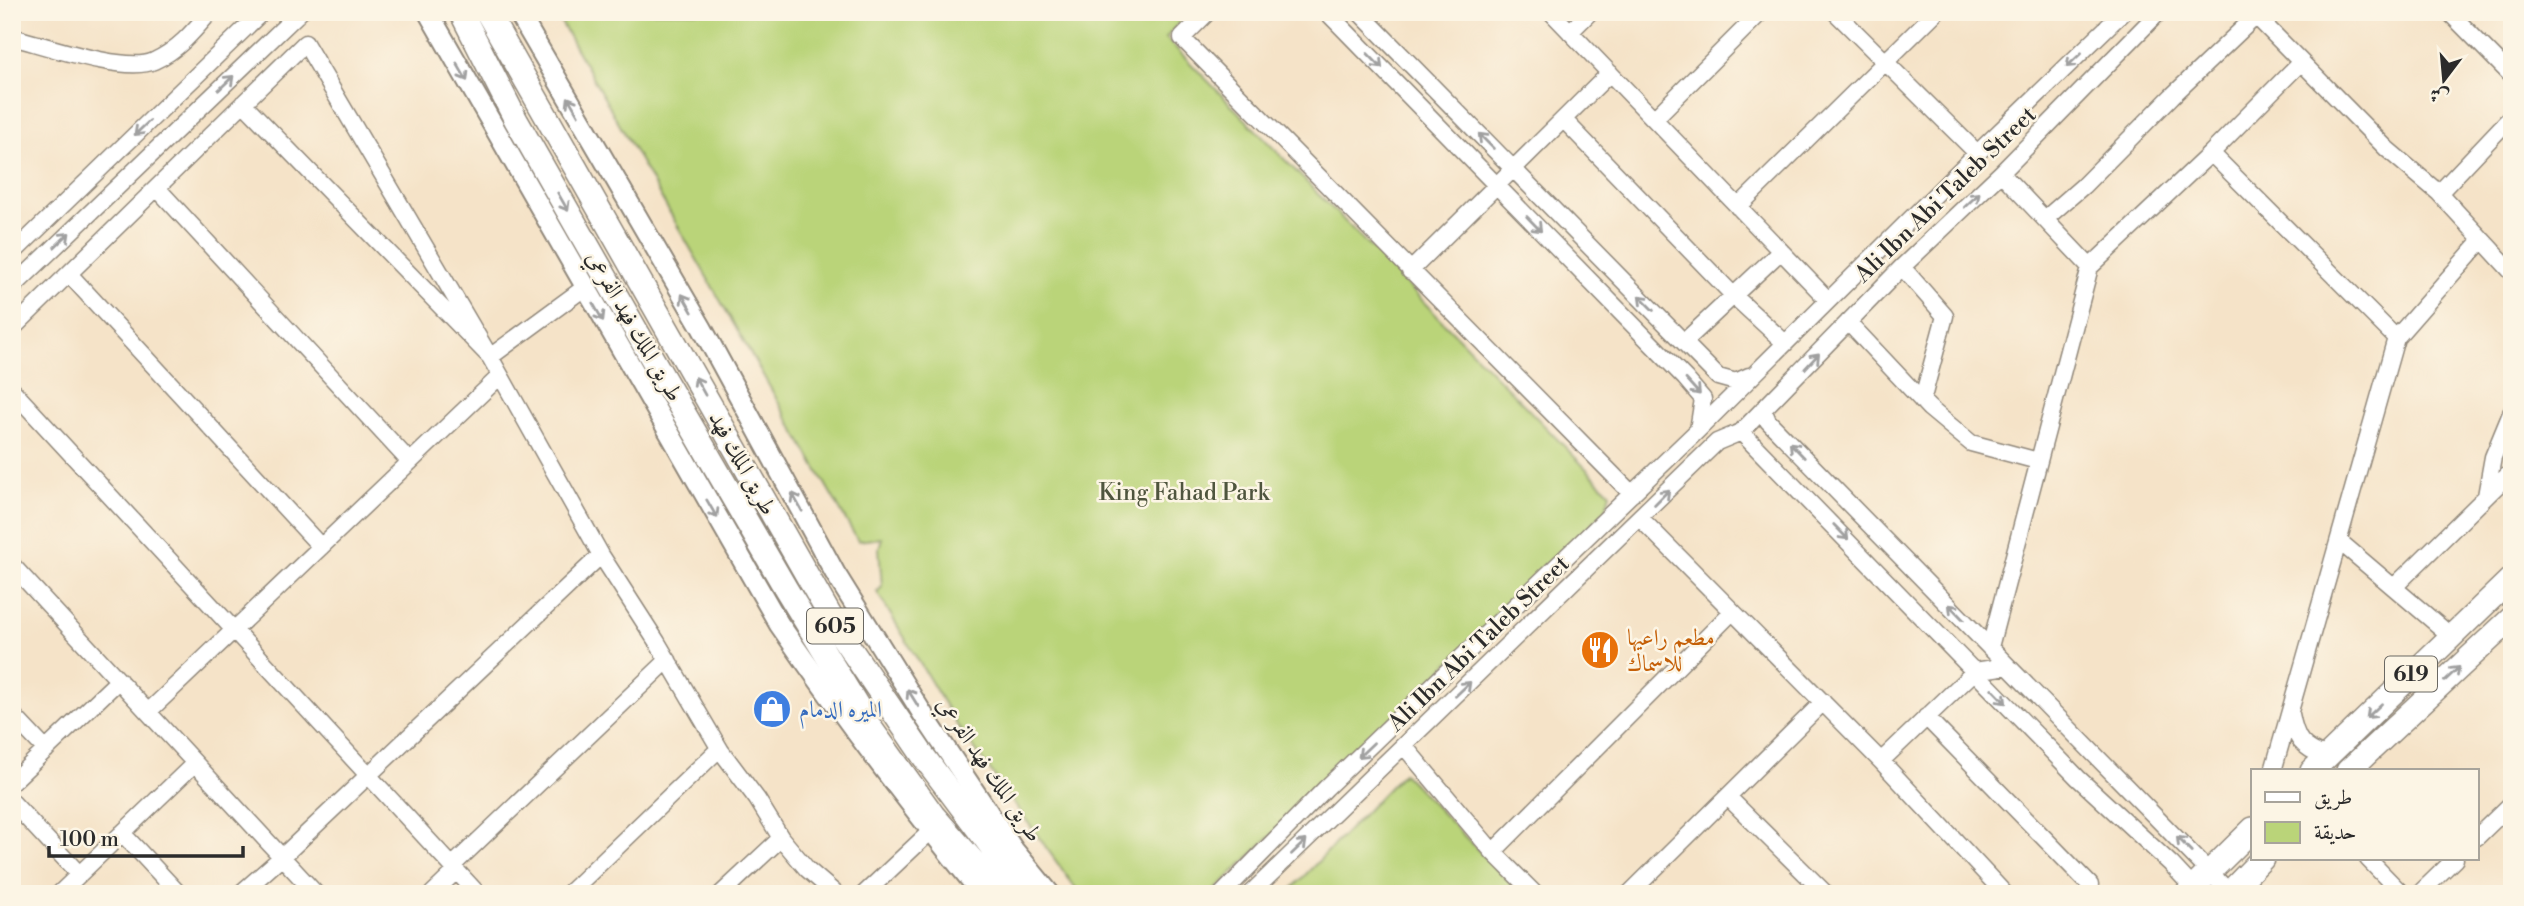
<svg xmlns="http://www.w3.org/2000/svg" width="2524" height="906" font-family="'Libre Bodoni',Amiri,serif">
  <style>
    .green { fill: #bad479; stroke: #728052; stroke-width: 2 }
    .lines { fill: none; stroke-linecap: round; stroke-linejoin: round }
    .minor-casing { stroke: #90877a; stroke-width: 19 }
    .major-casing { stroke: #90877a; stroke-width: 23 }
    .highway-casing { stroke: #90877a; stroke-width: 26 }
    .minor { stroke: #fff; stroke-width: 16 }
    .major { stroke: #fff; stroke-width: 19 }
    .highway { stroke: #fff; stroke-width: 23 }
    .oneway { stroke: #a0a0a0 }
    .labels { text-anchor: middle; stroke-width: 5; stroke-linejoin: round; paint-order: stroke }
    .shield { fill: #fcf5e5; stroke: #6a6863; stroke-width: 2 }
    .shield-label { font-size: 21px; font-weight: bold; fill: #2b2b2b }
    .street-label { font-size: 23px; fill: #2b2b2b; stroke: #fcf5e5 }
    .park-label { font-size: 23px; fill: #4f553e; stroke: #fcf5e5 }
    .food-label { font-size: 23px; fill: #c56008; stroke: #fcf5e5; text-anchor: start }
    .shop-label { font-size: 23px; fill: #366cbe; stroke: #fcf5e5; text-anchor: start }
  </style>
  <rect width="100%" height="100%" fill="#fcf5e5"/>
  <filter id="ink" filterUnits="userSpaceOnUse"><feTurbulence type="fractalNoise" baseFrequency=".0143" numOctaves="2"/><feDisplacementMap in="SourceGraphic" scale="14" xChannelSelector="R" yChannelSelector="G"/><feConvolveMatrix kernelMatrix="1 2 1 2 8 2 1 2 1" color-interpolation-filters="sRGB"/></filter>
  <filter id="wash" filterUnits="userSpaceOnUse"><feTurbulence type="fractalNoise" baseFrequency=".00686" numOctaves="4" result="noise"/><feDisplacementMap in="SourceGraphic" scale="28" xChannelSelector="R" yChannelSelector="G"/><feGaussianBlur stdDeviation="1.57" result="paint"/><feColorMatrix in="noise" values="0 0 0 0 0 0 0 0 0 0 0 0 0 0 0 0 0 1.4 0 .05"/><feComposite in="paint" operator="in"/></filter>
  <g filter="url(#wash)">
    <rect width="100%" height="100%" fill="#f5e3c8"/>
    <path class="green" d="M555,12H1188L1166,38L1610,493L1606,510L1211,894H1080L957,725L877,592L882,587L879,548L882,538L858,541Z
      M1403,773L1521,894H1287Z"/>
  </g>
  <g filter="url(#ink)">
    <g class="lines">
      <defs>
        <path id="minor" d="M1208,12L1182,38L1632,494
          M1327,12L1685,378L1703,399L1698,430
          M1359,12L1718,377L1736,382L1749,376
          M1551,12L1828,300
          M1835,12L1977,153
          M2252,12L2387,149L2439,193L2512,272
          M2449,12L2512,76
          M1570,32L1590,12
          M12,37C44,45 126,74 154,61C178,50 193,32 210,12
          M243,103L490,357L584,288
          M1654,119L1761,12
          M1564,120L1734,296L1785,343
          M2211,153L2396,338L2273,771
          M2001,173L2090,267
          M157,188L410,462
          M2439,193L2512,116
          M1738,207L1936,12
          M2045,219L2083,186L2172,96L2256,16
          M12,254L262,12
          M1902,267L1945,316L1922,401
          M1410,271L1610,73
          M69,274L321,547
          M12,288L300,12
          M1848,322L1929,408L1971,443L2038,461
          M12,329L305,43L490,357L601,555L657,642L721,751L757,799L781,838L807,869L836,894
          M2396,338L2481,241
          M1684,342L1781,251
          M12,390L478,894
          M1763,409L1768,421L2231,894
          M1741,432L2078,778L2171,864L2199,894
          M2486,496L2493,457L2512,411
          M1640,518L1881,761L2005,894
          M2339,541L2451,636
          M12,565L316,894
          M2394,587L2512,471
          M1990,647L2090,267L2211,153L2301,62
          M148,712L500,376
          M12,714L46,750
          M2291,714C2296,740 2301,747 2326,757
          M1926,717L2090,885
          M1404,746L1493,852L1535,894
          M1881,761L1975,671L2007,666
          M12,782L119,680
          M1728,797L1826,894
          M12,802L79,874
          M122,833L179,894
          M2477,837L2512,803
          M1493,852L1732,612
          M2368,859L2402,894
          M452,866L668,660
          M59,894L195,763
          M240,894L282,857L601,555
          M432,894L456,871
          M568,894L719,749
          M721,894L781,838
          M864,894L931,831
          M1222,894L1326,788L1697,431L1959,171L2123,12
          M1250,894L1717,442L1741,432L1902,267L2001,173L2159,12
          M1629,894L1823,702
          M2419,894L2455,859"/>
        <path id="major" d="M428,12L779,624C843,717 911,807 982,894
          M518,12L702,328L835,573L924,716L1013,849L1050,894"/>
        <path id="highway" d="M461,12L516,120L653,360L786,589L872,730L933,815L1002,894
          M487,12L841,635L924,757L1002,861L1031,894
          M2312,771L2512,578
          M2348,771L2512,618
          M2187,894L2253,829
          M2228,894L2262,859"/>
      </defs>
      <use href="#minor" class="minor-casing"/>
      <use href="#major" class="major-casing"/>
      <use href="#highway" class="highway-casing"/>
      <use href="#minor" class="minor"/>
      <use href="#major" class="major"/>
      <use href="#highway" class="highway"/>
    </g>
    <defs><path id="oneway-shaft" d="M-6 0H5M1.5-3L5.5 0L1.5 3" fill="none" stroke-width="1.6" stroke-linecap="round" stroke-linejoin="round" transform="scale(1.75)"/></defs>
    <g class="oneway">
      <use href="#oneway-shaft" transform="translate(2074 60) rotate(136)"/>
      <use href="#oneway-shaft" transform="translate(1375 61) rotate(46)"/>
      <use href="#oneway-shaft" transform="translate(462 72) rotate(60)"/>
      <use href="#oneway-shaft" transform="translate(226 83) rotate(-44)"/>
      <use href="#oneway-shaft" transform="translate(573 106) rotate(-120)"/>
      <use href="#oneway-shaft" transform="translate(142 128) rotate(136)"/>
      <use href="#oneway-shaft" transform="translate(1486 141) rotate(-135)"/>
      <use href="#oneway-shaft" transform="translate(1972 200) rotate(-43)"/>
      <use href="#oneway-shaft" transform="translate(563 202) rotate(60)"/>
      <use href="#oneway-shaft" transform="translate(1534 224) rotate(46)"/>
      <use href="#oneway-shaft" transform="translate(62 240) rotate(-44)"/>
      <use href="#oneway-shaft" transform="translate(687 303) rotate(-120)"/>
      <use href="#oneway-shaft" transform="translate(1646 303) rotate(-135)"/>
      <use href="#oneway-shaft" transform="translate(598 312) rotate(60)"/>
      <use href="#oneway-shaft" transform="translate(1812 361) rotate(-47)"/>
      <use href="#oneway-shaft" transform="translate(700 386) rotate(-119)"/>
      <use href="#oneway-shaft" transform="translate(1693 387) rotate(48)"/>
      <use href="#oneway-shaft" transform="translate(1797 450) rotate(-134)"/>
      <use href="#oneway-shaft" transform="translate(1662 497) rotate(-45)"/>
      <use href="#oneway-shaft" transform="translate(797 502) rotate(-119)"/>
      <use href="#oneway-shaft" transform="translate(712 509) rotate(60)"/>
      <use href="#oneway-shaft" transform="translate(1841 532) rotate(46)"/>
      <use href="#oneway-shaft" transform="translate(1956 612) rotate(-134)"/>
      <use href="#oneway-shaft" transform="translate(2452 674) rotate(-43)"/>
      <use href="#oneway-shaft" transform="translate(1463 689) rotate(-44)"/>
      <use href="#oneway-shaft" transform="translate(1999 696) rotate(46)"/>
      <use href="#oneway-shaft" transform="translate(913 698) rotate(-122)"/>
      <use href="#oneway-shaft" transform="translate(2374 711) rotate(136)"/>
      <use href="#oneway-shaft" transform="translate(1366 750) rotate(136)"/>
      <use href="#oneway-shaft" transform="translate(2184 844) rotate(-134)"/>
      <use href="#oneway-shaft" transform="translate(1299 847) rotate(-44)"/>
    </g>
  </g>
  <defs>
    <symbol id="restaurant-disc" viewBox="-11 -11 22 22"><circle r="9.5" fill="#e8710a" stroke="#fcf5e5"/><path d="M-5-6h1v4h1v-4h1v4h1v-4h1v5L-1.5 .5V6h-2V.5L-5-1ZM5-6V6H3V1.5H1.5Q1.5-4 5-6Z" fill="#fff"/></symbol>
    <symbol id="shop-disc" viewBox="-11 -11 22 22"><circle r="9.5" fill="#3f7fe0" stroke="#fcf5e5"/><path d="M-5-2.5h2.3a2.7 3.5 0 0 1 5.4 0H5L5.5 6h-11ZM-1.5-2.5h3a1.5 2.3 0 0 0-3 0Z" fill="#fff"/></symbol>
  </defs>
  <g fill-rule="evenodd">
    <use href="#restaurant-disc" x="1578" y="628" width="44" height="44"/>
    <use href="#shop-disc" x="750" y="687" width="44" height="44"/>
  </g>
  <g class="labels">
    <g class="shield">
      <rect x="807" y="608.5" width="56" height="35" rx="5"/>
      <rect x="2385" y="656.5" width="52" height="35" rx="5"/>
    </g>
    <g class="shield-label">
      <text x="835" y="633">605</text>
      <text x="2411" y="681">619</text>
    </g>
    <g class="street-label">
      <text transform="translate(1945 194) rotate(-44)" y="8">Ali Ibn Abi Taleb Street</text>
      <text transform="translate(635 326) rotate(60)" y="8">طريق الملك فهد الفرعي</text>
      <text transform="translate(743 463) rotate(61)" y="8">طريق الملك فهد</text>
      <text transform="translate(1478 643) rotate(-44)" y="8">Ali Ibn Abi Taleb Street</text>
      <text transform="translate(990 769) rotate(56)" y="8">طريق الملك فهد الفرعي</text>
    </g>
    <g class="park-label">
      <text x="1184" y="500">King Fahad Park</text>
    </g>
    <g class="food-label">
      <text x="1627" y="645">مطعم راعيها<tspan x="1627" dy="26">للاسماك</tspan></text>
    </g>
    <g class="shop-label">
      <text x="799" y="717">الميره الدمام</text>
    </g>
  </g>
  <rect width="2524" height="906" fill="none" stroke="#fcf5e5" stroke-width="42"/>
  <rect x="2251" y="769" width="228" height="91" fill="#fcf5e5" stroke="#a8a49b" stroke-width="2"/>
  <rect x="2265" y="792" width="35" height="10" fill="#ffffff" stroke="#a8a49b" stroke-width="2"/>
  <text x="2314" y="804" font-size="21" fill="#2b2b2b">طريق</text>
  <rect x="2265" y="822" width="35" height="21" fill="#bad479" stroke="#a8a49b" stroke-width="2"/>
  <text x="2314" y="839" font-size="21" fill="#2b2b2b">حديقة</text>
  <g transform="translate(2444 80) rotate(196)" stroke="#fcf5e5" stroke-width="5" paint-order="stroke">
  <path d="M0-5L12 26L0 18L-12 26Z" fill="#2b2b2b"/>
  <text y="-10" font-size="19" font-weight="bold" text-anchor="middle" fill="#2b2b2b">ش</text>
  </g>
  <path d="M49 846v10h194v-10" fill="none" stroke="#2b2b2b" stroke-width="3.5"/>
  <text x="60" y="846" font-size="21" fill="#2b2b2b" stroke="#fcf5e5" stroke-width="5" paint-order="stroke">100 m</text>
</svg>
